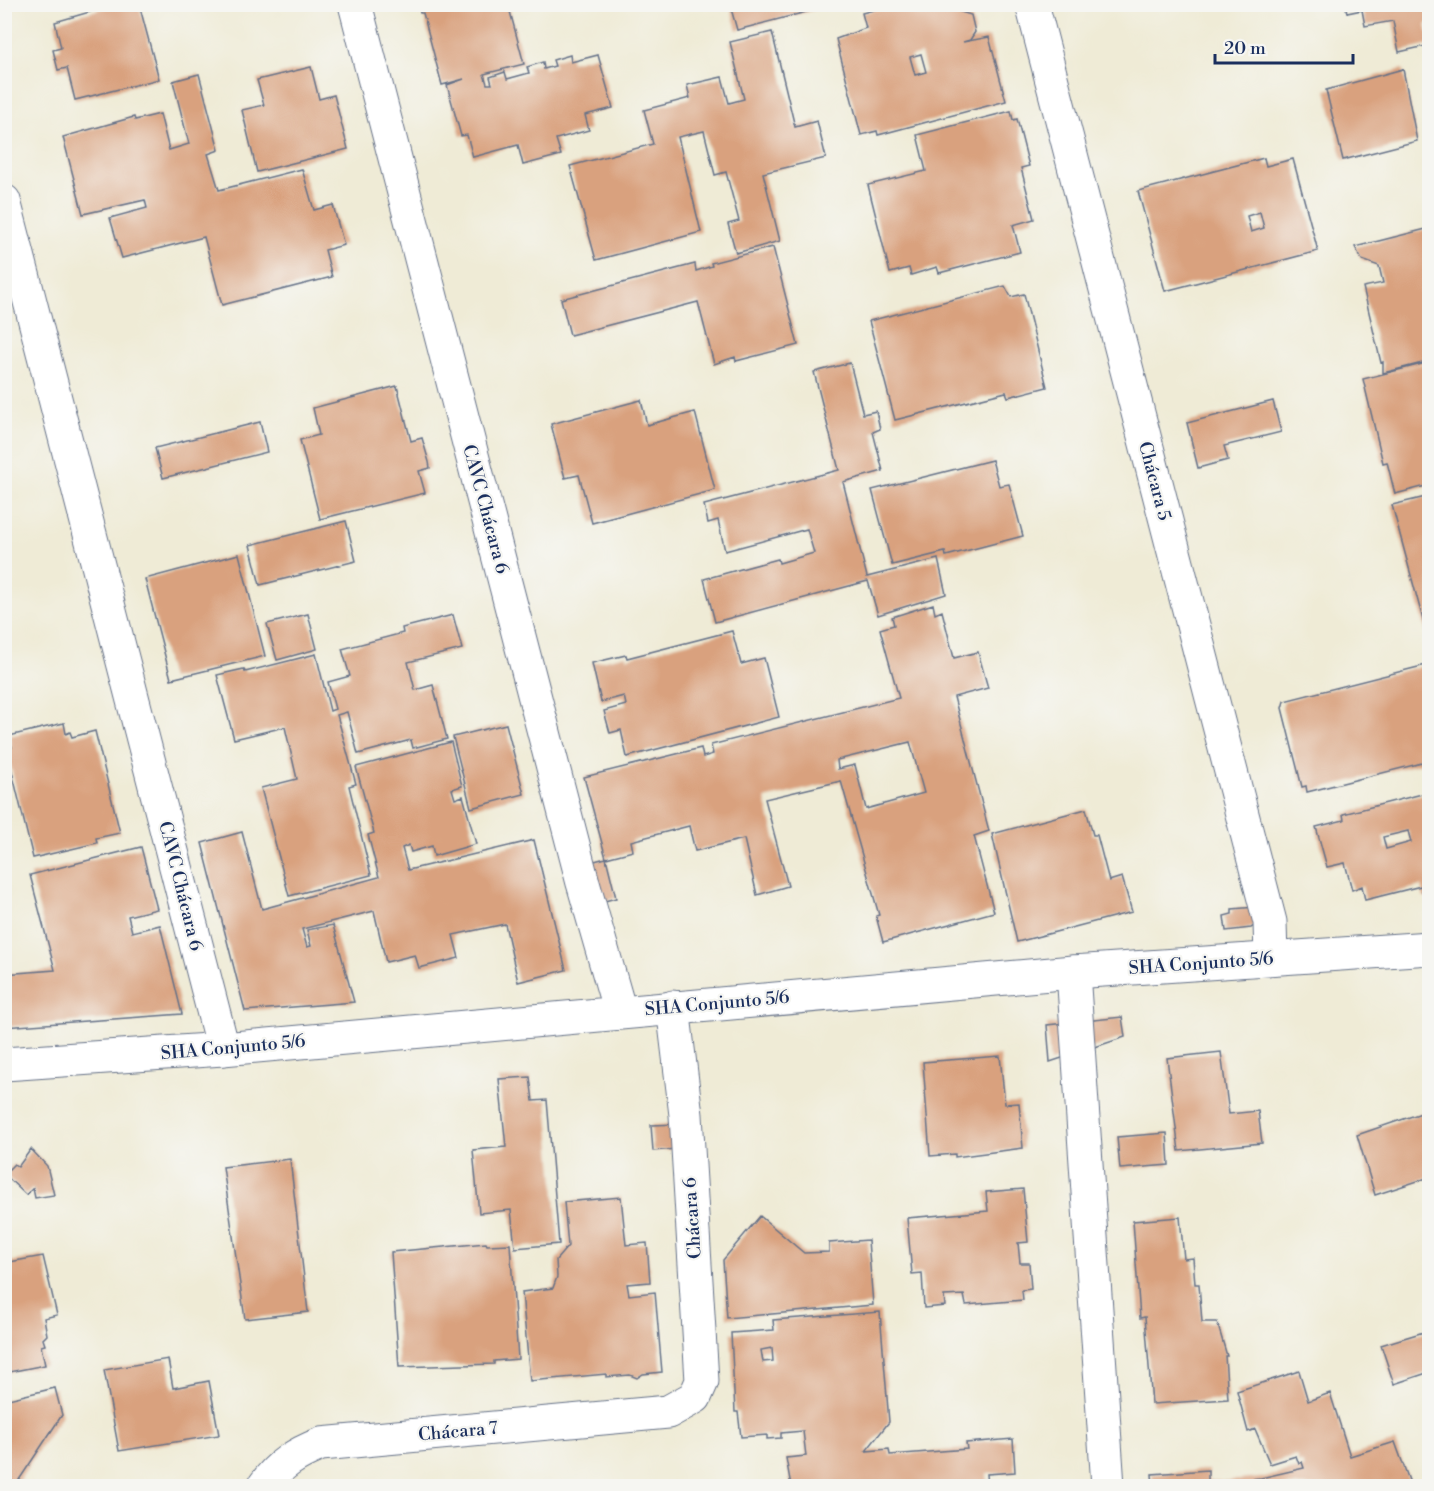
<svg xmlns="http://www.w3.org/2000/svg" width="1434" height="1491" font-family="'Libre Bodoni',serif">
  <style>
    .building { fill: #d9a17e; fill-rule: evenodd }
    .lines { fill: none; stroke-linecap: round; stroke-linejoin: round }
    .minor-casing { stroke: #657188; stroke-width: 35 }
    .tertiary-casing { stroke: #657188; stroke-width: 35 }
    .minor { stroke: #fff; stroke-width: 33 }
    .tertiary { stroke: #fff; stroke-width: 33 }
    .labels { text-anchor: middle; stroke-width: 4.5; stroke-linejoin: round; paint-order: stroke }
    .street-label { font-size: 18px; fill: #1b2f5e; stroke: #f6f6f2 }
  </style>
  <rect width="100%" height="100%" fill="#f6f6f2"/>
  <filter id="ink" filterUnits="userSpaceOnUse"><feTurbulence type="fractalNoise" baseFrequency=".0167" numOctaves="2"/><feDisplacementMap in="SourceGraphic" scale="12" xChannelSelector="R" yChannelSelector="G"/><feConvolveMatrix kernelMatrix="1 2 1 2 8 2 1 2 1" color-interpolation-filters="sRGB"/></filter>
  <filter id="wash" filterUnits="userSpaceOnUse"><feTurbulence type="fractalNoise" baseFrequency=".008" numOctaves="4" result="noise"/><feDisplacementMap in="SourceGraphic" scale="24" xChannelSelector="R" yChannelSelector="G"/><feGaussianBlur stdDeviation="1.35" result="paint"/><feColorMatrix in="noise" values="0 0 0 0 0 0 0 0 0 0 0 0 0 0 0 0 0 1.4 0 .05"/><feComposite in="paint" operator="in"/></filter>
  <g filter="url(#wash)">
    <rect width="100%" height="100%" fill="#efebd6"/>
    <g id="blocks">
      <path class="building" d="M117,4H139L159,79L75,100L67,68L58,70L53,50L61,48L55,22Z
        M418,4H508L524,64L484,74L487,84H492L490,77L505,72L507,79L529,73L527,67L543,62L544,69L555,66L553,60L570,55L571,62L598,55L613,108L585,115L589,130L556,139L561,155L523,165L518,145L473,157L467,135L461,136L447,85L464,79L442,85L423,13H420Z
        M896,4H953L954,10L971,15L975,32L970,40L963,42L989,37L1006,101L878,135L877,131L861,135L836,39L866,28L862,13ZM921,54L926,72L915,75L910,57Z
        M1345,4H1430V23L1426,24L1430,45L1399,52L1393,21L1365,26L1362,10L1347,13Z
        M730,5H817L818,9L737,30Z
        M772,32L795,127L817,121L826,158L763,173L780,241L736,253L728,224L739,221L726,172L715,175L704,131L678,137L701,232L596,260L570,166L653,144L644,110L690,98L687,85L722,77L729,103L744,99L730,42Z
        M311,67L319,99L334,95L348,149L257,172L242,110L264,105L257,80Z
        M1403,69L1417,141L1343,160L1326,90Z
        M199,74L219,150L208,154L219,190L302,169L314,210L333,205L337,220L344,245L325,250L332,277L222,305L204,237L122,258L110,218L147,208L145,200L83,214L63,137L134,117L135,120L160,114L169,150L189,144L173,81Z
        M1011,111L1013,120L1017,119L1029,166L1021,168L1034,219L1013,225L1020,252L939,273L937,267L911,275L909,268L890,273L868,185L926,171L917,135Z
        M1430,136V161H1428L1424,137Z
        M1264,158L1266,166L1293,159L1318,251L1165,291L1138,191ZM1260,212L1264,228L1251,232L1247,216Z
        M1430,228V361L1383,373V362L1381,363L1363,287L1383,283L1379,266L1362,260L1355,247Z
        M773,247L798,345L736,361L735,357L714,364L698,302L570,335L561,299L695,264L696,271L712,266L711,263Z
        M1005,286L1011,297L1024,294L1047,387L1008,397L1006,392L895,420L869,321Z
        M1430,362V485L1395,494L1387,462L1383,463L1363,379Z
        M850,363L863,414L876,411L880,429L873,432L883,471L843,482L867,577L938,559L946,594L878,615L868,581L715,622L704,579L778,559L779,563L814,553L807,529L725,551L718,520L708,523L704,505L839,470L814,372Z
        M397,386L411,441L422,438L429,462L430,468L419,471L425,493L320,519L300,440L319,435L313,408Z
        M641,400L647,425L695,412L715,490L592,523L579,475L565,478L551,424Z
        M1273,401L1281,432L1224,446L1228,460L1198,468L1187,423Z
        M260,422L267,452L163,478L155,448Z
        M4,437L10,456L4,458Z
        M992,460L999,486L1009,484L1023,536L946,556L945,552L892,565L872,490Z
        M1430,496V630L1426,631L1392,505Z
        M346,521L356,561L260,585L250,545Z
        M239,554L265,656L171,679L145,579Z
        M933,604L935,614L942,611L954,658L978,652L988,688L954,697L989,831L974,836L994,912L883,942L876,916L879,915L841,781L765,799L788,886L757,895L744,839L695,851L689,826L631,841L633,851L606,858L584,777L701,748L703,757L713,754L711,745L899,698L880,629L894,625L892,617ZM910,742L924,793L866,809L855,765L838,769L837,760Z
        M308,614L317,649L277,660L267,624Z
        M453,615L462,649L408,662L415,690L433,685L447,739L413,748L411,740L358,754L347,712L337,715L356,784L349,786L371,875L289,896L261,788L297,779L285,727L234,739L217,675L244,669L245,672L316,654L330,711L335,709L328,682L350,676L342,649L403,633L402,628Z
        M732,631L741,664L764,658L779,717L627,757L621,730L610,733L604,711L626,705L624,696L601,702L592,663L626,655L627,658Z
        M1430,664V761L1307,792L1306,786L1302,787L1282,708L1284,701Z
        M64,723L66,734L70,732L72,737L95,731L120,833L96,838L97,843L33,858L6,747H12L9,736Z
        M506,724L524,794L471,808L453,737Z
        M451,742L462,786L452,789L455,799L463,796L476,844L434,856L432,846L411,852L409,845L402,848L408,870L534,840L566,970L518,982L505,924L453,935L459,958L419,968L415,955L386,962L374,911L302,929L307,947L311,946L307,930L333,925L354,1002L245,1011L202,843L242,832L262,909L379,877L368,835L374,833L356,767Z
        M1430,792V897L1424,898L1421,886L1365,900L1362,886L1352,890L1345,863L1327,867L1316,827L1344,820L1343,814ZM1408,831L1411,842L1386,849L1383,837Z
        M1086,809L1093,835H1097L1109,881L1122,877L1132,912L1017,942L992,834Z
        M141,847L157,909L128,916L132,932L160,925L182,1014L4,1027V974L55,970L30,875Z
        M606,858L616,898L590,905L579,865Z
        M1256,907L1259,922L1251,928L1226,931L1224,916L1232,914V909Z
        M1122,1017L1125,1037L1050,1062L1047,1025Z
        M1221,1052L1229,1114L1258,1111L1262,1143L1179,1151L1167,1058Z
        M1000,1056L1005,1104L1019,1103L1023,1148L955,1157V1154L930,1156L923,1062Z
        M530,1077L533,1101L547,1100L559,1244L515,1248L511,1210L479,1213L473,1150L506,1147L499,1079Z
        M1430,1110V1177L1375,1195L1357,1135Z
        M680,1124L676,1149L653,1151L651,1125Z
        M1167,1133L1169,1165L1120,1169L1117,1137Z
        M31,1149L47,1166L54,1195L35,1198L33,1188L26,1195L4,1174L14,1164L18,1167Z
        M290,1159L308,1312L245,1319L223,1167Z
        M1023,1189L1028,1242L1018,1243L1020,1263H1029L1031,1289L1022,1290L1023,1300L966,1305L964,1295L944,1296L945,1306L924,1308L922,1273L912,1274L907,1218L988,1211L986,1192Z
        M621,1197L626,1245L647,1243L650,1282L627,1284L629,1295L655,1292L662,1372L643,1374L637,1378L630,1375L606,1377V1374L530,1381L522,1292L553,1288L557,1277L556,1260L568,1246L564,1202Z
        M760,1216L804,1253L829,1252V1243L868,1240L873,1305L727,1318L723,1260Z
        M1180,1217L1184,1259L1193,1258L1195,1284H1199L1202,1322H1217L1227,1356H1225L1228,1399L1152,1404L1145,1317L1140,1318L1133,1221Z
        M486,1243L487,1245L510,1244L518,1359L494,1361V1364L399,1367L391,1252Z
        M43,1256L57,1315L44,1318L47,1335L43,1339L45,1345L41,1346L45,1365L4,1373V1263Z
        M880,1312L889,1422L866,1451L889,1449L890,1455L967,1449L966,1443L1013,1439L1015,1472L987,1474L988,1486H791L786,1458L806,1456L803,1431L781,1433V1438L767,1439V1435L741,1437L738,1412H735L731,1333L774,1330L773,1320ZM772,1348L773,1361L763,1362L761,1350Z
        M1427,1331L1430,1339V1372L1394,1384L1381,1345Z
        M168,1359L173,1388L209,1381L219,1435L119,1451L104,1370Z
        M1299,1371L1308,1401L1330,1393L1350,1456L1395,1442L1411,1486H1153L1152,1474L1208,1470V1481H1229L1261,1478L1304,1468L1302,1462L1299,1464L1296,1456L1270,1464L1255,1429L1248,1432L1237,1391Z
        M55,1388L62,1415L15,1486H4V1400Z
        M612,1483V1486H582V1485Z"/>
    </g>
  </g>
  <g filter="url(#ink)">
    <use href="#blocks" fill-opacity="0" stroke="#657188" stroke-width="1.5"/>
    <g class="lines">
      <defs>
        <path id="minor" d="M355,4L583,883L620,1012
          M1032,4L1270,922L1271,958
          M4,201L223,1049
          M1073,972L1108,1486
          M264,1486C279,1464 296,1454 321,1444L668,1412L695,1397L702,1381L686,1115L673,1007"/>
        <path id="tertiary" d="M4,1064L223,1049L1073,972L1430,948"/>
      </defs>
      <use href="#minor" class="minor-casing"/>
      <use href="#tertiary" class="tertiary-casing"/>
      <use href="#minor" class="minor"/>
      <use href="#tertiary" class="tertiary"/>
    </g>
  </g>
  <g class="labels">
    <g class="street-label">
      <text transform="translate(1155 481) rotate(75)" y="6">Chácara 5</text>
      <text transform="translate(486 509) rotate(75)" y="6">CAVC Chácara 6</text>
      <text transform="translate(181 886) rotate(76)" y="6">CAVC Chácara 6</text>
      <text transform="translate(1201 963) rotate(-4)" y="6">SHA Conjunto 5/6</text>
      <text transform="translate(717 1003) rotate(-5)" y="6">SHA Conjunto 5/6</text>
      <text transform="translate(233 1047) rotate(-5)" y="6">SHA Conjunto 5/6</text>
      <text transform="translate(692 1218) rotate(-94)" y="6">Chácara 6</text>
      <text transform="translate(458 1431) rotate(-5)" y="6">Chácara 7</text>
    </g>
  </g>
  <rect width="1434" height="1491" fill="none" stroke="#f6f6f2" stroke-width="24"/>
  <path d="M1215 54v9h138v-9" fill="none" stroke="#1b2f5e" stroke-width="3"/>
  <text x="1224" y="54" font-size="18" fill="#1b2f5e" stroke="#f6f6f2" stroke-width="4.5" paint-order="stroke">20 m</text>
</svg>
